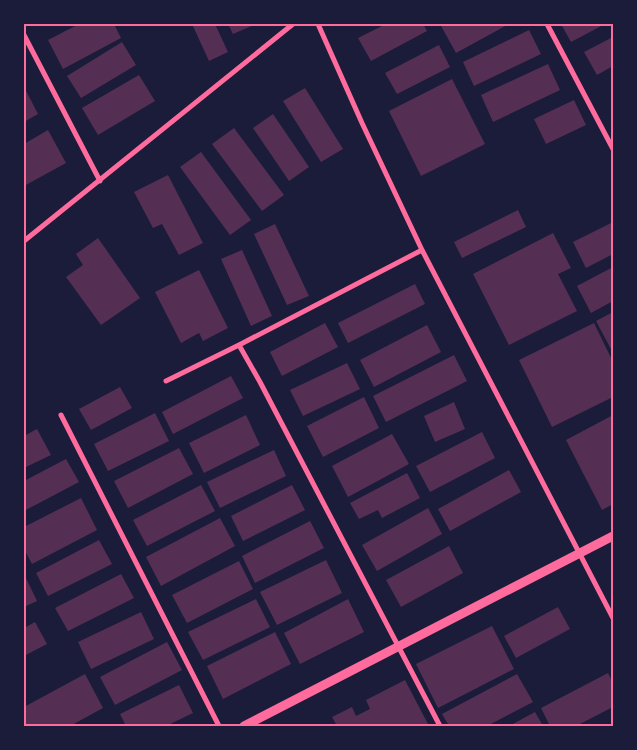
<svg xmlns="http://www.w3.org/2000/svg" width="637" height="750" font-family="Bitter,serif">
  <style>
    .building { fill: #542f53 }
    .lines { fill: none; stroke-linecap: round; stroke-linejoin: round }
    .minor { stroke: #ff6b9d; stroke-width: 5 }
    .tertiary { stroke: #ff6b9d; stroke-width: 9 }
    .neatline { fill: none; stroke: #ff6b9d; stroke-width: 2 }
  </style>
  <rect width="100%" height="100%" fill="#1b1b3a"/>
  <path class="building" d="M79,24H114L121,38L63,69L48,40Z
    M192,24H215L228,52L209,61Z
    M228,24H256L233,34Z
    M386,24H423L427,31L371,61L358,38Z
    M440,24H509L456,53Z
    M561,24H605L571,42Z
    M529,30L541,54L474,86L463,62Z
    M613,37V66L597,75L584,52Z
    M122,42L136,65L81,98L67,76Z
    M439,45L450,67L397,94L385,73Z
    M548,64L560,90L493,122L481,95Z
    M139,75L155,101L98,135L82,108Z
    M452,79L485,144L421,176L389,111Z
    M24,87L38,114L24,122Z
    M305,88L343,149L321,162L283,101Z
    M574,100L586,125L546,144L534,119Z
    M273,114L309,167L289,181L253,128Z
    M234,128L284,195L262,211L212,144Z
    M48,130L66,163L24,186V144Z
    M201,152L251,220L230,235L180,167Z
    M168,175L203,243L179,255L162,224L153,228L134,192Z
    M518,210L526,227L462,258L454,242Z
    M613,222V254L586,268L573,242Z
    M275,224L309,296L287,305L254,234Z
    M553,233L571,268L558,274L577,311L509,345L473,274Z
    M98,238L140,298L101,325L66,277L83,265L76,254Z
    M242,250L272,316L251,326L221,259Z
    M613,267V301L591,313L577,286Z
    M199,270L228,328L203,341L199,333L181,343L155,292Z
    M415,284L425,304L348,343L338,323Z
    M613,312V353L596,321Z
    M325,323L338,347L282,376L270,352Z
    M594,323L613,362V397L552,427L519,360Z
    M427,325L441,352L374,387L360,360Z
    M454,355L467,381L386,422L373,396Z
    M347,363L360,389L303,416L290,390Z
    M231,376L243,398L173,434L162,412Z
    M120,387L132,408L91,430L79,409Z
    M364,397L379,428L323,457L307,426Z
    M454,402L465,429L435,442L424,416Z
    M155,413L169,441L108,471L94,444Z
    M246,415L260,445L204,473L189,443Z
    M613,415V504L602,510L566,440Z
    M37,429L51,455L24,468V436Z
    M482,432L495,458L430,492L416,466Z
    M392,434L409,464L348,497L332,466Z
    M179,448L193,474L128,508L114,481Z
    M274,450L286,476L220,508L207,482Z
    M66,459L79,482L24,511V481Z
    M509,470L521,492L450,531L438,509Z
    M407,473L420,498L382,518L378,510L359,519L350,503Z
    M201,485L215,511L147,546L133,520Z
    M292,485L305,510L243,541L231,516Z
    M81,498L97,530L32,564L24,549V527Z
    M428,508L442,534L377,571L362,545Z
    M220,518L235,546L161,586L146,557Z
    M310,521L324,548L255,583L242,556Z
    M99,540L112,564L48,596L36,573Z
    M449,546L463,573L401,607L386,580Z
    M326,560L342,593L277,625L260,592Z
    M239,561L253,589L187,623L172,595Z
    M24,574L37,601L24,607Z
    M121,574L134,598L68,631L55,608Z
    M256,599L270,627L203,660L188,632Z
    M348,599L364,632L300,664L284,633Z
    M558,607L570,629L516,658L504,636Z
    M141,612L154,639L91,669L78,642Z
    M35,622L47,644L24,656V628Z
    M492,626L514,669L438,708L416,664Z
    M275,632L291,664L223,699L207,666Z
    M167,642L182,670L115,705L100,677Z
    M608,673L613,683V707L576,726H550L541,708Z
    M85,674L103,708L70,726H25L24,723V707Z
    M517,674L533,702L487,726H449L442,714Z
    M405,680L429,726H337L332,717L352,707L356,716L370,709L366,700Z
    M179,685L193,713L166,726H126L120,714Z
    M535,712L543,726H509Z"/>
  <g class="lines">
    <path class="minor" d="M318,24L362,123L422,250L613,618
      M547,24L613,149
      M24,35L100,181
      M24,241L293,24
      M239,345L260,382L440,726
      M166,381L239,345L422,250
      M61,415L219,726"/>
    <path class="tertiary" d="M244,726L613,536"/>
  </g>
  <rect width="637" height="750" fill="none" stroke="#1b1b3a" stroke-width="50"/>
  <rect x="25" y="25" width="587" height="700" class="neatline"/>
</svg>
